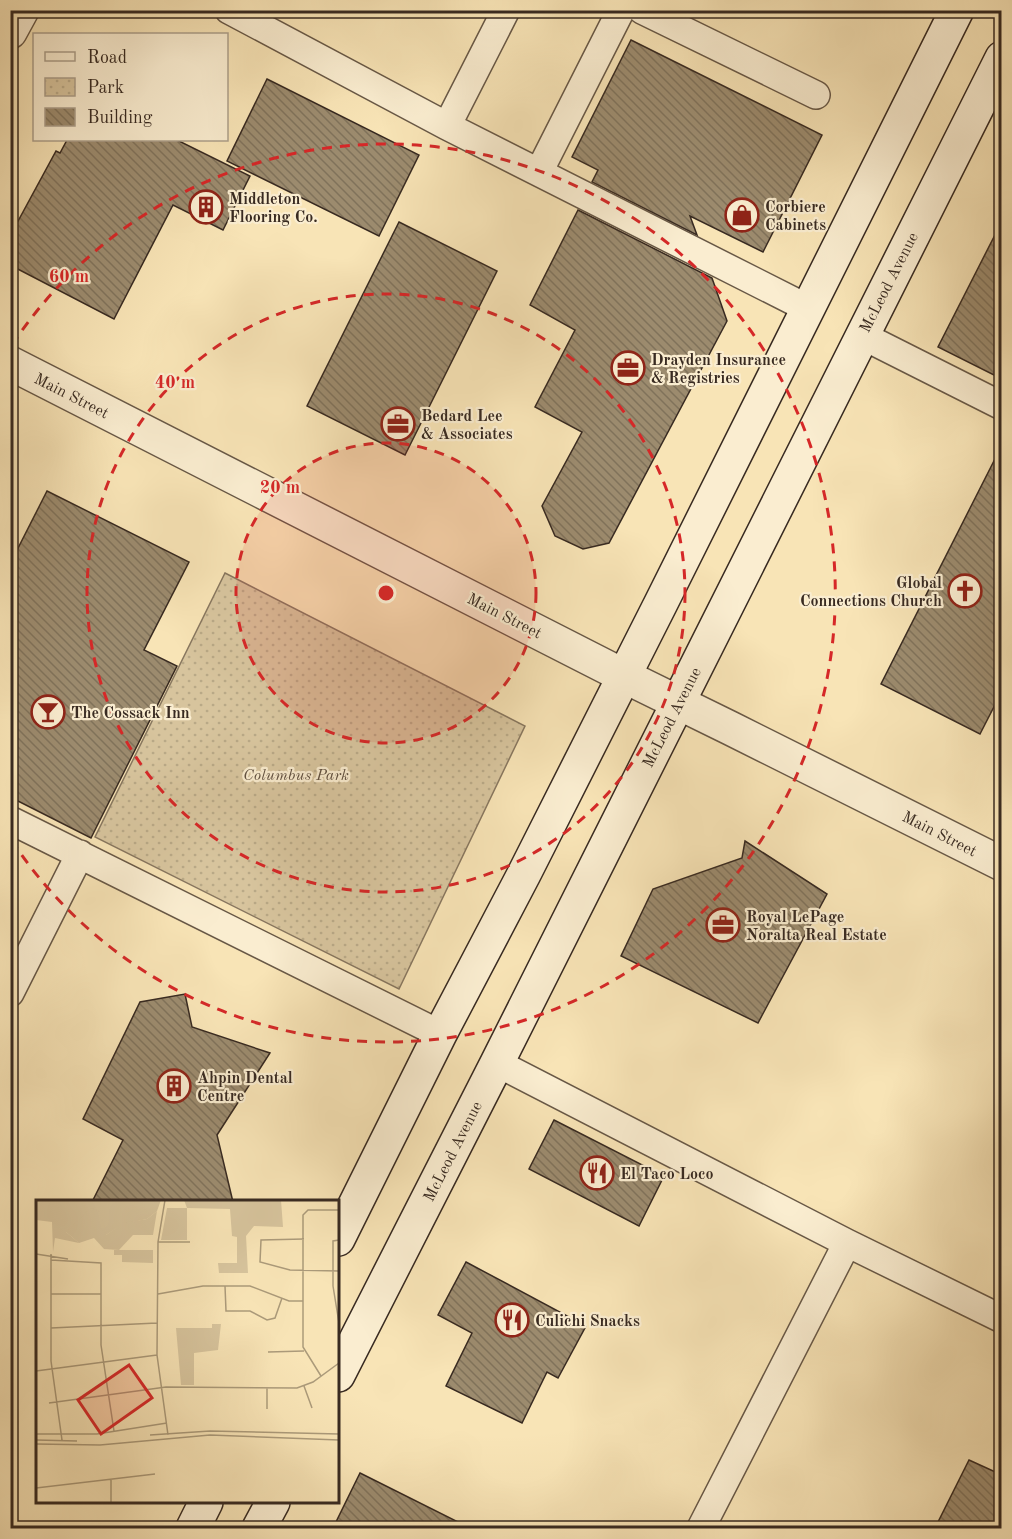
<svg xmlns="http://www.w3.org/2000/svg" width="1012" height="1539" font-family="'Old Standard TT',serif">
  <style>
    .park { fill: url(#park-dots); stroke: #88775f; stroke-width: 1.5 }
    .building { fill: url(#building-back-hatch); stroke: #382a21; stroke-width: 1.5 }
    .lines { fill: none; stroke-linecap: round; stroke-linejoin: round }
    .lane-casing { stroke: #685846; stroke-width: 30 }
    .street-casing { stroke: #685846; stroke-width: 36 }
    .secondary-casing { stroke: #382a21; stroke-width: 36 }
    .lane { stroke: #faedd0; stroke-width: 27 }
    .street { stroke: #faedd0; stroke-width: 33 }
    .secondary { stroke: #faedd0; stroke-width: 33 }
    .ring { fill: none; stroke: #d62828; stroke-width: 3; stroke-dasharray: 10 8 }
    .labels { text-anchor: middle; stroke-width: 4.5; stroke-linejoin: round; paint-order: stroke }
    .poi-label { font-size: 16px; font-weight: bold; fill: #382a21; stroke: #faedd0; text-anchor: start }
    .street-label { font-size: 16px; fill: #382a21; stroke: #faedd0 }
    .park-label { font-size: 16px; font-style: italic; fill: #605040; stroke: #faedd0 }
    .inset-road { fill: none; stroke: #ab9a7a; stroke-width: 1.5 }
    .view { fill: #d62828; fill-opacity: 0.15; stroke: #d62828; stroke-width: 3 }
    .inset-edge { fill: none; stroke: #382a21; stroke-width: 3 }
    .centre { fill: #d62828; stroke: #faedd0; stroke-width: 3 }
    .ring-label { font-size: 18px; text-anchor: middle; font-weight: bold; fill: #d62828; stroke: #faedd0; stroke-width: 4.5; stroke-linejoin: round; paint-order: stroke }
  </style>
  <defs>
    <pattern id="park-dots" width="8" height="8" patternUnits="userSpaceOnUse" patternTransform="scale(1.5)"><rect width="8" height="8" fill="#d7c49d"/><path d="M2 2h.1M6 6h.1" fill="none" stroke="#b9a987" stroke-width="1.8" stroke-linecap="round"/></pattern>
    <pattern id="building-back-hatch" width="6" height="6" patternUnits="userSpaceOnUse" patternTransform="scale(1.5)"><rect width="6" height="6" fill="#9c8b6e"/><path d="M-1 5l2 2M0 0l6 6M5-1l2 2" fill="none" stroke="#80725a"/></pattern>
  </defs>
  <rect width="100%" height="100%" fill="#f8e4b6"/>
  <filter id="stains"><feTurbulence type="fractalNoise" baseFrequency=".00333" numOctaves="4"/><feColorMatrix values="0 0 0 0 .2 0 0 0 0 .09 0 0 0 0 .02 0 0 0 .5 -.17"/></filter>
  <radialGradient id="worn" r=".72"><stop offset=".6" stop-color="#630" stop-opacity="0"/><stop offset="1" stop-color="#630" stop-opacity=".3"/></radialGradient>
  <path class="park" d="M225,573L525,726L399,989L95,837Z"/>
  <path class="building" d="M631,40L822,135L763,252L690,216L697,235L592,182L598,170L572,157Z
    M267,79L419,155L379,236L227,161Z
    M67,140H177L250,176L223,230L173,205L114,319L10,265V236L56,151L60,153Z
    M578,210L712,278L727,321L609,543L583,549L555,536L542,506L582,432L535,407L575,330L530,305Z
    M1002,221V379L938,347Z
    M399,222L497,271L405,455L307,406Z
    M1002,445V691L980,734L881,684Z
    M47,491L189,562L144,650L177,666L91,838L10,797V564Z
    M745,841L827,894L758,1023L621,956L653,889L742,858Z
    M185,994L192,1027L270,1053L217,1135L233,1202H92L123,1140L83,1119L140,1002Z
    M554,1120L664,1176L639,1226L529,1169Z
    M466,1262L586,1326L558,1378L547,1372L522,1423L446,1386L472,1333L438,1315Z
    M969,1460L1002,1475V1528H935Z
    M360,1473L470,1528H333Z"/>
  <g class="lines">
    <defs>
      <path id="lane" d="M229,10L447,126L809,309
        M642,10L816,95
        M447,126L506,10
        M539,172L621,10
        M861,335L1002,406
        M10,820L440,1034
        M10,993L80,854
        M497,1063L847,1243L1002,1319
        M701,1528L847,1243"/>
      <path id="street" d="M10,32L22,10
        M10,363L624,676L730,728L1002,864"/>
      <path id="secondary" d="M338,1239L440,1034L524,874L661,603L957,10
        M338,1375L497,1063L1002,58
        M193,1528L206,1502
        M259,1528L273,1502"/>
    </defs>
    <use href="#lane" class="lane-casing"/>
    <use href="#street" class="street-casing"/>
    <use href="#secondary" class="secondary-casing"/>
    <use href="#lane" class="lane"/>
    <use href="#street" class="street"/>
    <use href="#secondary" class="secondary"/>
  </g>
  <circle cx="386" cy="593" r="150" fill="#d62828" fill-opacity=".12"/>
  <g class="ring">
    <circle cx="386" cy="593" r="150"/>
    <circle cx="386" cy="593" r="299"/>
    <path d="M12 345A449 449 0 1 1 12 841"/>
  </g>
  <defs>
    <symbol id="building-ring" viewBox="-11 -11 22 22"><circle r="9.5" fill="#faedd0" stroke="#8f2418" stroke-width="1.5"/><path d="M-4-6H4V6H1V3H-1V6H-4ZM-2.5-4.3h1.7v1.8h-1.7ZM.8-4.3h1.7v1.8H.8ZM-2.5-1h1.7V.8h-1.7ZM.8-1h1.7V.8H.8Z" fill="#8f2418"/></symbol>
    <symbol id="shop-ring" viewBox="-11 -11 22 22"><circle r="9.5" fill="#faedd0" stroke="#8f2418" stroke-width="1.5"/><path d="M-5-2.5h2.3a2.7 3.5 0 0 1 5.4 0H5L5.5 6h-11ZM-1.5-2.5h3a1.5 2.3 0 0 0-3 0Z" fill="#8f2418"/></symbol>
    <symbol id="office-ring" viewBox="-11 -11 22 22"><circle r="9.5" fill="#faedd0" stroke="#8f2418" stroke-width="1.5"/><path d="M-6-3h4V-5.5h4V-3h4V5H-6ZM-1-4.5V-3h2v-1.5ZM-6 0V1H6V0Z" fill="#8f2418"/></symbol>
    <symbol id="church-ring" viewBox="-11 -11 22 22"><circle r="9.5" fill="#faedd0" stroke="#8f2418" stroke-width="1.5"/><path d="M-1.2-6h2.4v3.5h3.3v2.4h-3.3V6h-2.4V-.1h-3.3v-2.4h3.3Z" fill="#8f2418"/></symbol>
    <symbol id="bar-ring" viewBox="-11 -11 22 22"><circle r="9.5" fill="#faedd0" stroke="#8f2418" stroke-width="1.5"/><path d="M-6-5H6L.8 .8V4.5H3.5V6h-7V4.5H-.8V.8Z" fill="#8f2418"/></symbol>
    <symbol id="restaurant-ring" viewBox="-11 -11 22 22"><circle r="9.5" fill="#faedd0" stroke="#8f2418" stroke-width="1.5"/><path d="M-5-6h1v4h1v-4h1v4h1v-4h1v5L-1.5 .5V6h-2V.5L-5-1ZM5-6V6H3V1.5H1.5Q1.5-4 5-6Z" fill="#8f2418"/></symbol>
  </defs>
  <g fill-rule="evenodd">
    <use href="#building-ring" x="187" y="188" width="38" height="38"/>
    <use href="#shop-ring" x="723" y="196" width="38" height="38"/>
    <use href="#office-ring" x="609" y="349" width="38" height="38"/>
    <use href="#office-ring" x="379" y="405" width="38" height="38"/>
    <use href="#church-ring" x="946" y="572" width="38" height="38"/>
    <use href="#bar-ring" x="29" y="693" width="38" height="38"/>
    <use href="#office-ring" x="704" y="906" width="38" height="38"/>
    <use href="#building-ring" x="155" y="1067" width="38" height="38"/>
    <use href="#restaurant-ring" x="578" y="1154" width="38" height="38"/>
    <use href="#restaurant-ring" x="493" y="1301" width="38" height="38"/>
  </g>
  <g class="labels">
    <g class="poi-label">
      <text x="229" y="204">Middleton<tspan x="229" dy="18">Flooring Co.</tspan></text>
      <text x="765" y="212">Corbiere<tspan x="765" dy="18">Cabinets</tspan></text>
      <text x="651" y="365">Drayden Insurance<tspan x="651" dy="18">&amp; Registries</tspan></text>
      <text x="421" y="421">Bedard Lee<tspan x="421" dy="18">&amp; Associates</tspan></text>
      <text x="942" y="588" text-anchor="end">Global<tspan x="942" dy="18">Connections Church</tspan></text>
      <text x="71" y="718">The Cossack Inn</text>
      <text x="746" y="922">Royal LePage<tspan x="746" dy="18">Noralta Real Estate</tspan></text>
      <text x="197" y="1083">Ahpin Dental<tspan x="197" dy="18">Centre</tspan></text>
      <text x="620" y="1179">El Taco Loco</text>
      <text x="535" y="1326">Culichi Snacks</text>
    </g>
    <g class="street-label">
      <text transform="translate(888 282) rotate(-63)" y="6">McLeod Avenue</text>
      <text transform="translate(72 395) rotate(27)" y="6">Main Street</text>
      <text transform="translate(505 615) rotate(27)" y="6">Main Street</text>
      <text transform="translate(671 717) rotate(-63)" y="6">McLeod Avenue</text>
      <text transform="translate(940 833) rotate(27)" y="6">Main Street</text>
      <text transform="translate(452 1151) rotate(-63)" y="6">McLeod Avenue</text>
    </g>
    <g class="park-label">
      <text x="296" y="780">Columbus Park</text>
    </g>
  </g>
  <g transform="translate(36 1200)">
    <rect width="303" height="303" fill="#f8e4b6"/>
    <path d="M0,0H125L121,11L111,19L87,24L70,35L30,32L43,43L19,38L17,52L16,22L0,20ZM78,50H117V63L86,62V55H78Z" fill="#d7c49d"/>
    <path d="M148,0H245L247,27L218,26L210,36L212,73H183L182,63H201V37L196,36L194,9L151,8V40H125L131,8H151ZM55,8L65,12L70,35L87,23L111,19L121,11L117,35H97L83,50L68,49L58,38L43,43L30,32ZM176,124H185L182,150L158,153V185H145L140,128H176Z" fill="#d7c49d"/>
    <path class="inset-road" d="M129,0L122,42L121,155L132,235M268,39L225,40L224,62L254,70L303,71M303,40L297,41V86L303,123M122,42H154M0,54L32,59M15,54V161L26,240M15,60L65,63V145L78,231M189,86L190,111H214L231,120L239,118L246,98M15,94H65M122,94L167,86H214L253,101H267M15,128L121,123M232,152L268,151M0,171L121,155M285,176L267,147V15L272,10H303M268,186L276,208M231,188V209M13,203L130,187L261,188L277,182L303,163M0,234H61L131,223M114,235L174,231L303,234M0,240L41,241M0,244L64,245L174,235L303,240M0,288L119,274M75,303V280"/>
    <path class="view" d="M93,165L116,198L65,234L42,200Z"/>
    <rect width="303" height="303" class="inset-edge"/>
  </g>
  <circle cx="386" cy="593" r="9" class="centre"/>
  <g class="ring-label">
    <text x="69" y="282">60 m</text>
    <text x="175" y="388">40 m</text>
    <text x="280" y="493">20 m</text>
  </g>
  <rect width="1012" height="1539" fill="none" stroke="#f8e4b6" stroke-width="36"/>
  <rect x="12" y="12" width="988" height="1515" fill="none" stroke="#382a21" stroke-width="3"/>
  <rect x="18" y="18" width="976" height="1503" fill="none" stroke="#382a21" stroke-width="1.5"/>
  <rect x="33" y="33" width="195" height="108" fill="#faedd0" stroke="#ac9f8a" stroke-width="1.5"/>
  <rect x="45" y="52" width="30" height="9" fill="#faedd0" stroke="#ac9f8a" stroke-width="1.5"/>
  <text x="87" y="63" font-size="18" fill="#382a21">Road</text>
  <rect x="45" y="78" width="30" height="18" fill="url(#park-dots)" stroke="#ac9f8a" stroke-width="1.5"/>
  <text x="87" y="93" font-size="18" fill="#382a21">Park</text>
  <rect x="45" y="108" width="30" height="18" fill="url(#building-back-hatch)" stroke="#ac9f8a" stroke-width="1.5"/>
  <text x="87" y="123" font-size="18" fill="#382a21">Building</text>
  <rect width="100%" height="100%" filter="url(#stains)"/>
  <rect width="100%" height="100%" fill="url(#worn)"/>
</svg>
